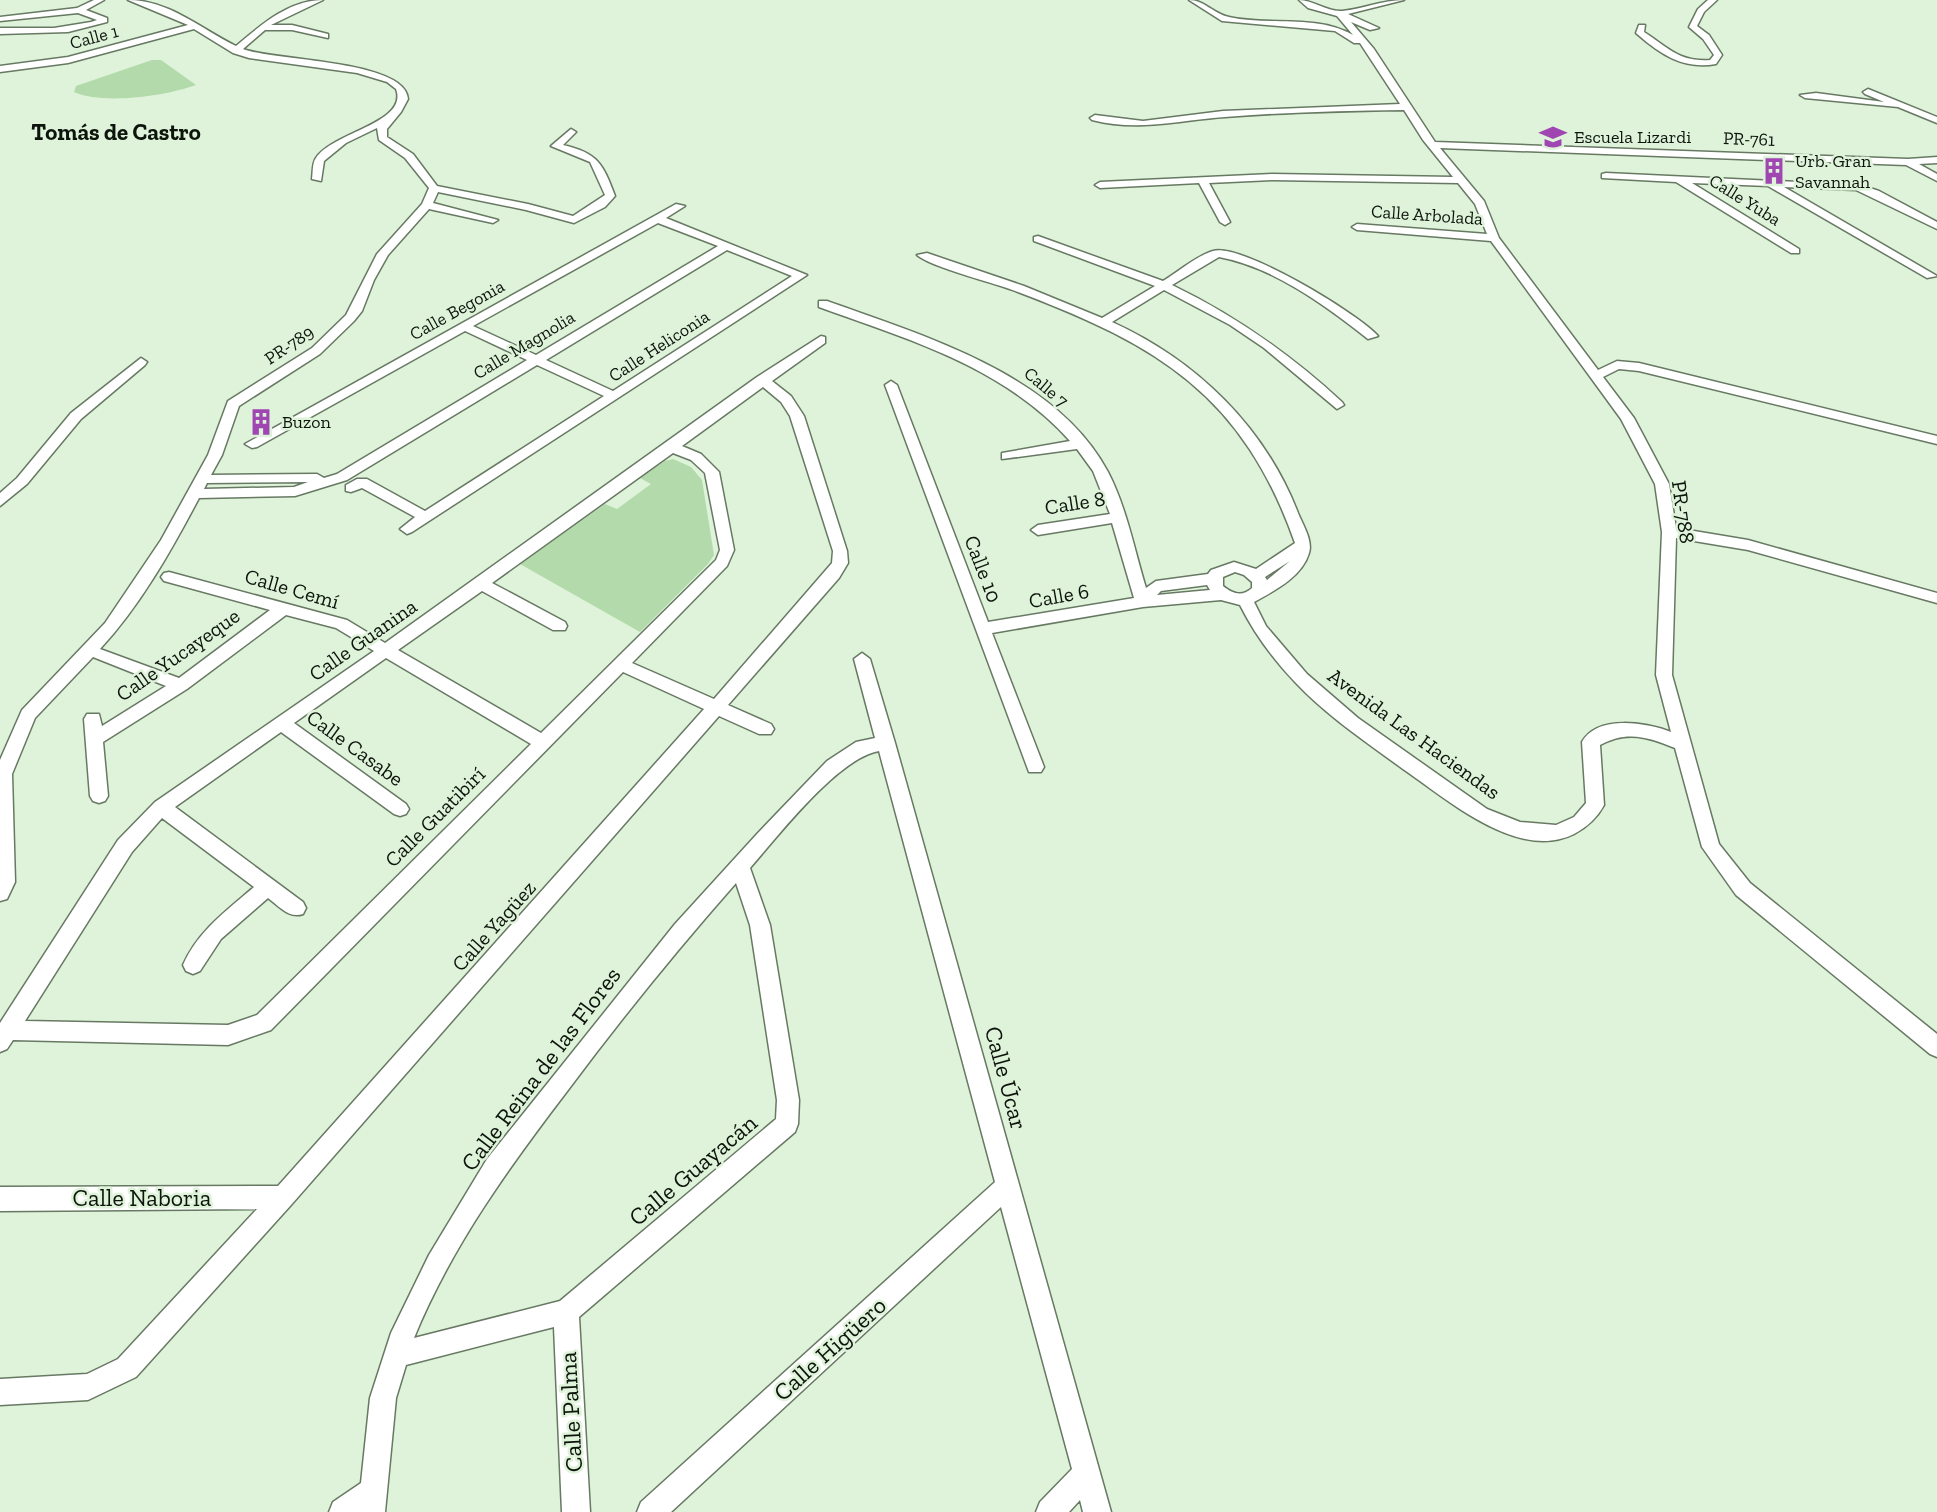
<svg xmlns="http://www.w3.org/2000/svg" width="1937" height="1512" font-family="'Zilla Slab',serif">
  <style>
    .green { fill: #b3daab }
    .lines { fill: none; stroke-linecap: round; stroke-linejoin: round }
    .minor-casing { stroke: #677963; stroke-width: 3 }
    .minor { fill: #fff; fill-rule: evenodd }
    .labels { text-anchor: middle; stroke-width: 5; stroke-linejoin: round; paint-order: stroke }
    .far-street-label { font-size: 18px; fill: #0d140c; stroke: #def3d9 }
    .far-poi-label { font-size: 18px; fill: #0d140c; stroke: #def3d9; text-anchor: start }
    .street-label { font-size: 21px; fill: #0d140c; stroke: #def3d9 }
    .far-district-label { font-size: 23px; font-weight: bold; fill: #0d140c; stroke: #def3d9 }
    .near-street-label { font-size: 24px; fill: #0d140c; stroke: #def3d9 }
  </style>
  <rect width="100%" height="100%" fill="#def3d9"/>
  <path class="green" d="M152,60H161L196,85C166,96 103,105 74,92L76,86Z
    M673,459L691,467L702,480L714,555L708,564L640,632L520,564L605,504L617,509L651,484L640,478L665,461Z"/>
  <g class="lines">
    <defs>
      <path id="minor" d="M94,0H104L86,10L107,18V22L68,32L0,34V28H54L91,22L97,20L78,13L0,21V17L77,8Z
        M128,0C169,0 201,29 236,46C261,25 289,0 323,0L271,25H292L328,34V38L292,30H265L243,49C274,61 406,60 408,99L401,112L387,129V137L413,154L437,186L528,204L573,216L605,195L590,162L551,146L571,129L576,132L563,145C598,153 603,164 615,196L605,207L574,223L526,210L438,192L433,203L498,220L493,223L429,209L388,255L374,280L362,311L354,321L320,354L239,406L222,455L211,475L317,474L324,478L337,474L527,360L465,331L257,447L252,448L245,444L676,204L685,206L666,218L807,275L412,532L407,534L400,529L415,517L362,488L351,492L346,491V485L357,479H367L425,511L604,396L537,365L347,480L295,496L199,498C171,551 140,606 100,649L179,678L270,610L164,581L161,577L164,573L169,572L347,620L385,643L757,377L821,336L825,337V343L772,381L791,396L804,416L847,551L848,563L839,578L728,705L771,724L774,729L771,734H759L719,716L291,1205L136,1377L88,1400L0,1405V1379L87,1374L118,1359L257,1209L0,1211V1187L278,1186L704,709L623,672L271,1030L228,1045L13,1040L7,1049L0,1052V1023L118,840L155,802L374,651L336,628L286,615L187,689L103,742L108,796L105,801L99,803L93,801L90,796L84,719L87,714H99L102,726L166,686L93,657L35,718L12,774L15,882L7,899L0,901V760L22,710L105,623L161,540L208,455L228,401L312,348L346,315L377,254L422,204L429,188L405,158L379,140L377,128L346,143L324,161L321,181L312,179C313,173 312,163 316,158C333,132 409,123 396,89L387,82L357,73L249,58L233,53L194,29L68,63L0,72V66L68,57L188,25ZM658,223L718,246L536,355L473,326ZM727,250L792,276L613,391L546,360ZM763,387L781,402L790,416L833,551L832,563L714,699L632,663L727,566L734,550L719,472L701,454L682,446ZM673,453L691,460L705,473L720,550L716,560L541,733L398,650L482,591L553,630H565L567,626L565,622L492,583ZM308,482L294,487L204,489L207,483ZM386,658L531,744L257,1015L228,1025L25,1021L132,852L162,818L254,887C226,911 198,931 183,965L186,971L193,974L200,971L221,939L268,898C279,906 289,919 303,914L306,908L303,902L175,807L281,732L394,814L400,816L406,814L409,809L406,804L294,723Z
        M1189,0C1204,0 1214,14 1229,17C1269,26 1317,14 1353,35L1337,16L1308,8L1299,0C1313,0 1327,12 1342,11C1363,9 1382,0 1404,0L1348,14L1379,28L1370,30L1351,22L1374,49L1435,142L1908,159L1937,157V163L1919,164L1937,174V181L1906,165L1440,148L1484,201L1499,238L1598,370L1617,361L1639,363L1937,436V444L1639,371L1619,369L1603,377L1634,418L1669,484L1676,528L1748,540L1937,593V603L1748,550L1676,538L1672,675L1719,844L1750,883L1937,1034V1057L1930,1054L1736,895L1702,847L1675,748C1648,737 1627,730 1600,745L1604,805C1597,818 1587,827 1574,834C1518,862 1447,799 1403,769C1366,742 1327,716 1295,682C1273,659 1254,633 1240,605L1221,600L1143,607L992,633L1044,767L1041,772H1029L885,385L891,381L897,385L988,622L1134,598L1112,523L1038,535L1031,530L1038,525L1110,514L1093,471L1077,449L1002,459V453L1070,441C1004,367 910,340 819,307V301H827C924,336 1056,374 1108,472C1127,509 1134,549 1146,588L1156,581L1208,574L1211,570L1234,562L1256,569L1295,543C1243,395 1158,345 1018,292C995,283 933,268 917,255L927,253L1024,286L1102,318L1155,286L1034,241V237L1038,236L1163,281C1178,272 1196,256 1213,251C1240,242 1359,314 1378,336L1368,339C1325,305 1273,267 1219,257L1172,285C1236,316 1290,354 1342,402L1344,405L1337,409L1264,348L1230,325L1164,290L1112,322C1196,360 1265,427 1298,513C1303,525 1313,541 1309,553C1302,577 1274,591 1254,602L1266,626L1307,674L1358,718L1487,809L1520,822L1556,825L1574,817L1586,803L1582,742C1598,714 1647,723 1671,732L1656,675L1662,532L1655,484L1621,419L1491,241L1357,230L1352,227L1357,224L1487,234L1475,204L1458,183L1272,180L1209,183L1230,222L1225,225L1220,222L1199,183L1100,188L1095,185L1100,182L1272,174L1453,177L1423,140L1404,110C1344,111 1285,112 1225,117C1179,120 1138,132 1092,120L1090,118L1095,115L1143,121L1223,111L1400,104L1360,43H1354L1335,31L1222,21ZM1290,561L1267,580L1265,577ZM1235,572L1244,575L1252,582V588C1242,597 1233,594 1223,586V577ZM1207,585L1210,590L1157,595L1161,591Z
        M1708,0H1717L1704,12L1697,26L1709,35L1722,55L1716,64C1683,70 1660,54 1636,33L1639,25H1645L1644,32C1669,48 1679,62 1710,60L1714,55L1703,39L1689,27L1698,9Z
        M1868,89L1937,117V123L1898,107L1805,98L1800,95L1816,93L1884,102L1865,94L1863,92Z
        M1606,173L1861,185L1879,191L1937,222V229L1856,190L1784,187L1937,276L1927,278L1768,186L1692,183L1799,249V253H1791L1676,182L1602,178V174Z
        M141,358L147,362L145,365L81,419L27,484L0,506V493L17,478L71,413Z
        M862,653L870,659L895,743L1111,1512H1083L1080,1500L1069,1512H1036L1040,1502L1072,1469L1001,1207L671,1512H637L641,1502L995,1182L879,751C838,758 778,836 750,868L770,925L799,1100L798,1124L795,1132L579,1317L590,1512H562L554,1327L406,1365L396,1398L385,1512H329L333,1502L361,1483L370,1398L391,1333L429,1255L487,1159L675,924L757,834L827,761L856,742L875,738L854,659ZM736,883L750,925L777,1100L776,1119L560,1301L414,1338C451,1247 509,1167 568,1090C621,1019 677,950 736,883Z"/>
    </defs>
    <use href="#minor" class="minor-casing"/>
    <use href="#minor" class="minor"/>
  </g>
  <defs>
    <symbol id="school-bare" viewBox="-9 -9 18 18"><path d="M0-5L7-2L0 1L-7-2ZM-4 1L0 2.5L4 1V4Q0 6-4 4Z" fill="#9f46b2" stroke="#def3d9" stroke-width="2.5" paint-order="stroke"/></symbol>
    <symbol id="building-bare" viewBox="-9 -9 18 18"><path d="M-4-6H4V6H1V3H-1V6H-4ZM-2.5-4.3h1.7v1.8h-1.7ZM.8-4.3h1.7v1.8H.8ZM-2.5-1h1.7V.8h-1.7ZM.8-1h1.7V.8H.8Z" fill="#9f46b2" stroke="#def3d9" stroke-width="2.5" paint-order="stroke"/></symbol>
  </defs>
  <g fill-rule="evenodd">
    <use href="#school-bare" x="1534" y="118" width="38" height="38"/>
    <use href="#building-bare" x="1755" y="152" width="38" height="38"/>
    <use href="#building-bare" x="242" y="403" width="38" height="38"/>
  </g>
  <g class="labels">
    <g class="far-street-label">
      <text transform="translate(94 37) rotate(-15)" y="6">Calle 1</text>
      <text transform="translate(1749 139) rotate(2)" y="6">PR-761</text>
      <text transform="translate(1745 200) rotate(32)" y="6">Calle Yuba</text>
      <text transform="translate(1427 215) rotate(4)" y="6">Calle Arbolada</text>
      <text transform="translate(457 310) rotate(-29)" y="6">Calle Begonia</text>
      <text transform="translate(289 345) rotate(-34)" y="6">PR-789</text>
      <text transform="translate(524 345) rotate(-31)" y="6">Calle Magnolia</text>
      <text transform="translate(659 346) rotate(-33)" y="6">Calle Heliconia</text>
      <text transform="translate(1046 387) rotate(40)" y="6">Calle 7</text>
    </g>
    <g class="far-poi-label">
      <text x="1574" y="143">Escuela Lizardi</text>
      <text x="1795" y="167">Urb. Gran<tspan x="1795" dy="21">Savannah</tspan></text>
      <text x="282" y="428">Buzon</text>
    </g>
    <g class="street-label">
      <text transform="translate(1075 503) rotate(-9)" y="7">Calle 8</text>
      <text transform="translate(1683 512) rotate(82)" y="7">PR-788</text>
      <text transform="translate(983 569) rotate(69)" y="7">Calle 10</text>
      <text transform="translate(292 589) rotate(16)" y="7">Calle Cemí</text>
      <text transform="translate(1059 596) rotate(-10)" y="7">Calle 6</text>
      <text transform="translate(363 640) rotate(-35)" y="7">Calle Guanina</text>
      <text transform="translate(178 655) rotate(-35)" y="7">Calle Yucayeque</text>
      <text transform="translate(1414 734) rotate(36)" y="7">Avenida Las Haciendas</text>
      <text transform="translate(355 748) rotate(36)" y="7">Calle Casabe</text>
      <text transform="translate(435 817) rotate(-45)" y="7">Calle Guatibirí</text>
      <text transform="translate(494 926) rotate(-48)" y="7">Calle Yagüez</text>
    </g>
    <g class="far-district-label">
      <text x="116" y="140">Tomás de Castro</text>
    </g>
    <g class="near-street-label">
      <text transform="translate(541 1069) rotate(-53)" y="8">Calle Reina de las Flores</text>
      <text transform="translate(1006 1078) rotate(75)" y="8">Calle Úcar</text>
      <text transform="translate(693 1170) rotate(-40)" y="8">Calle Guayacán</text>
      <text x="142" y="1206">Calle Naboria</text>
      <text transform="translate(830 1349) rotate(-42)" y="8">Calle Higüero</text>
      <text transform="translate(571 1412) rotate(-93)" y="8">Calle Palma</text>
    </g>
  </g>
</svg>
